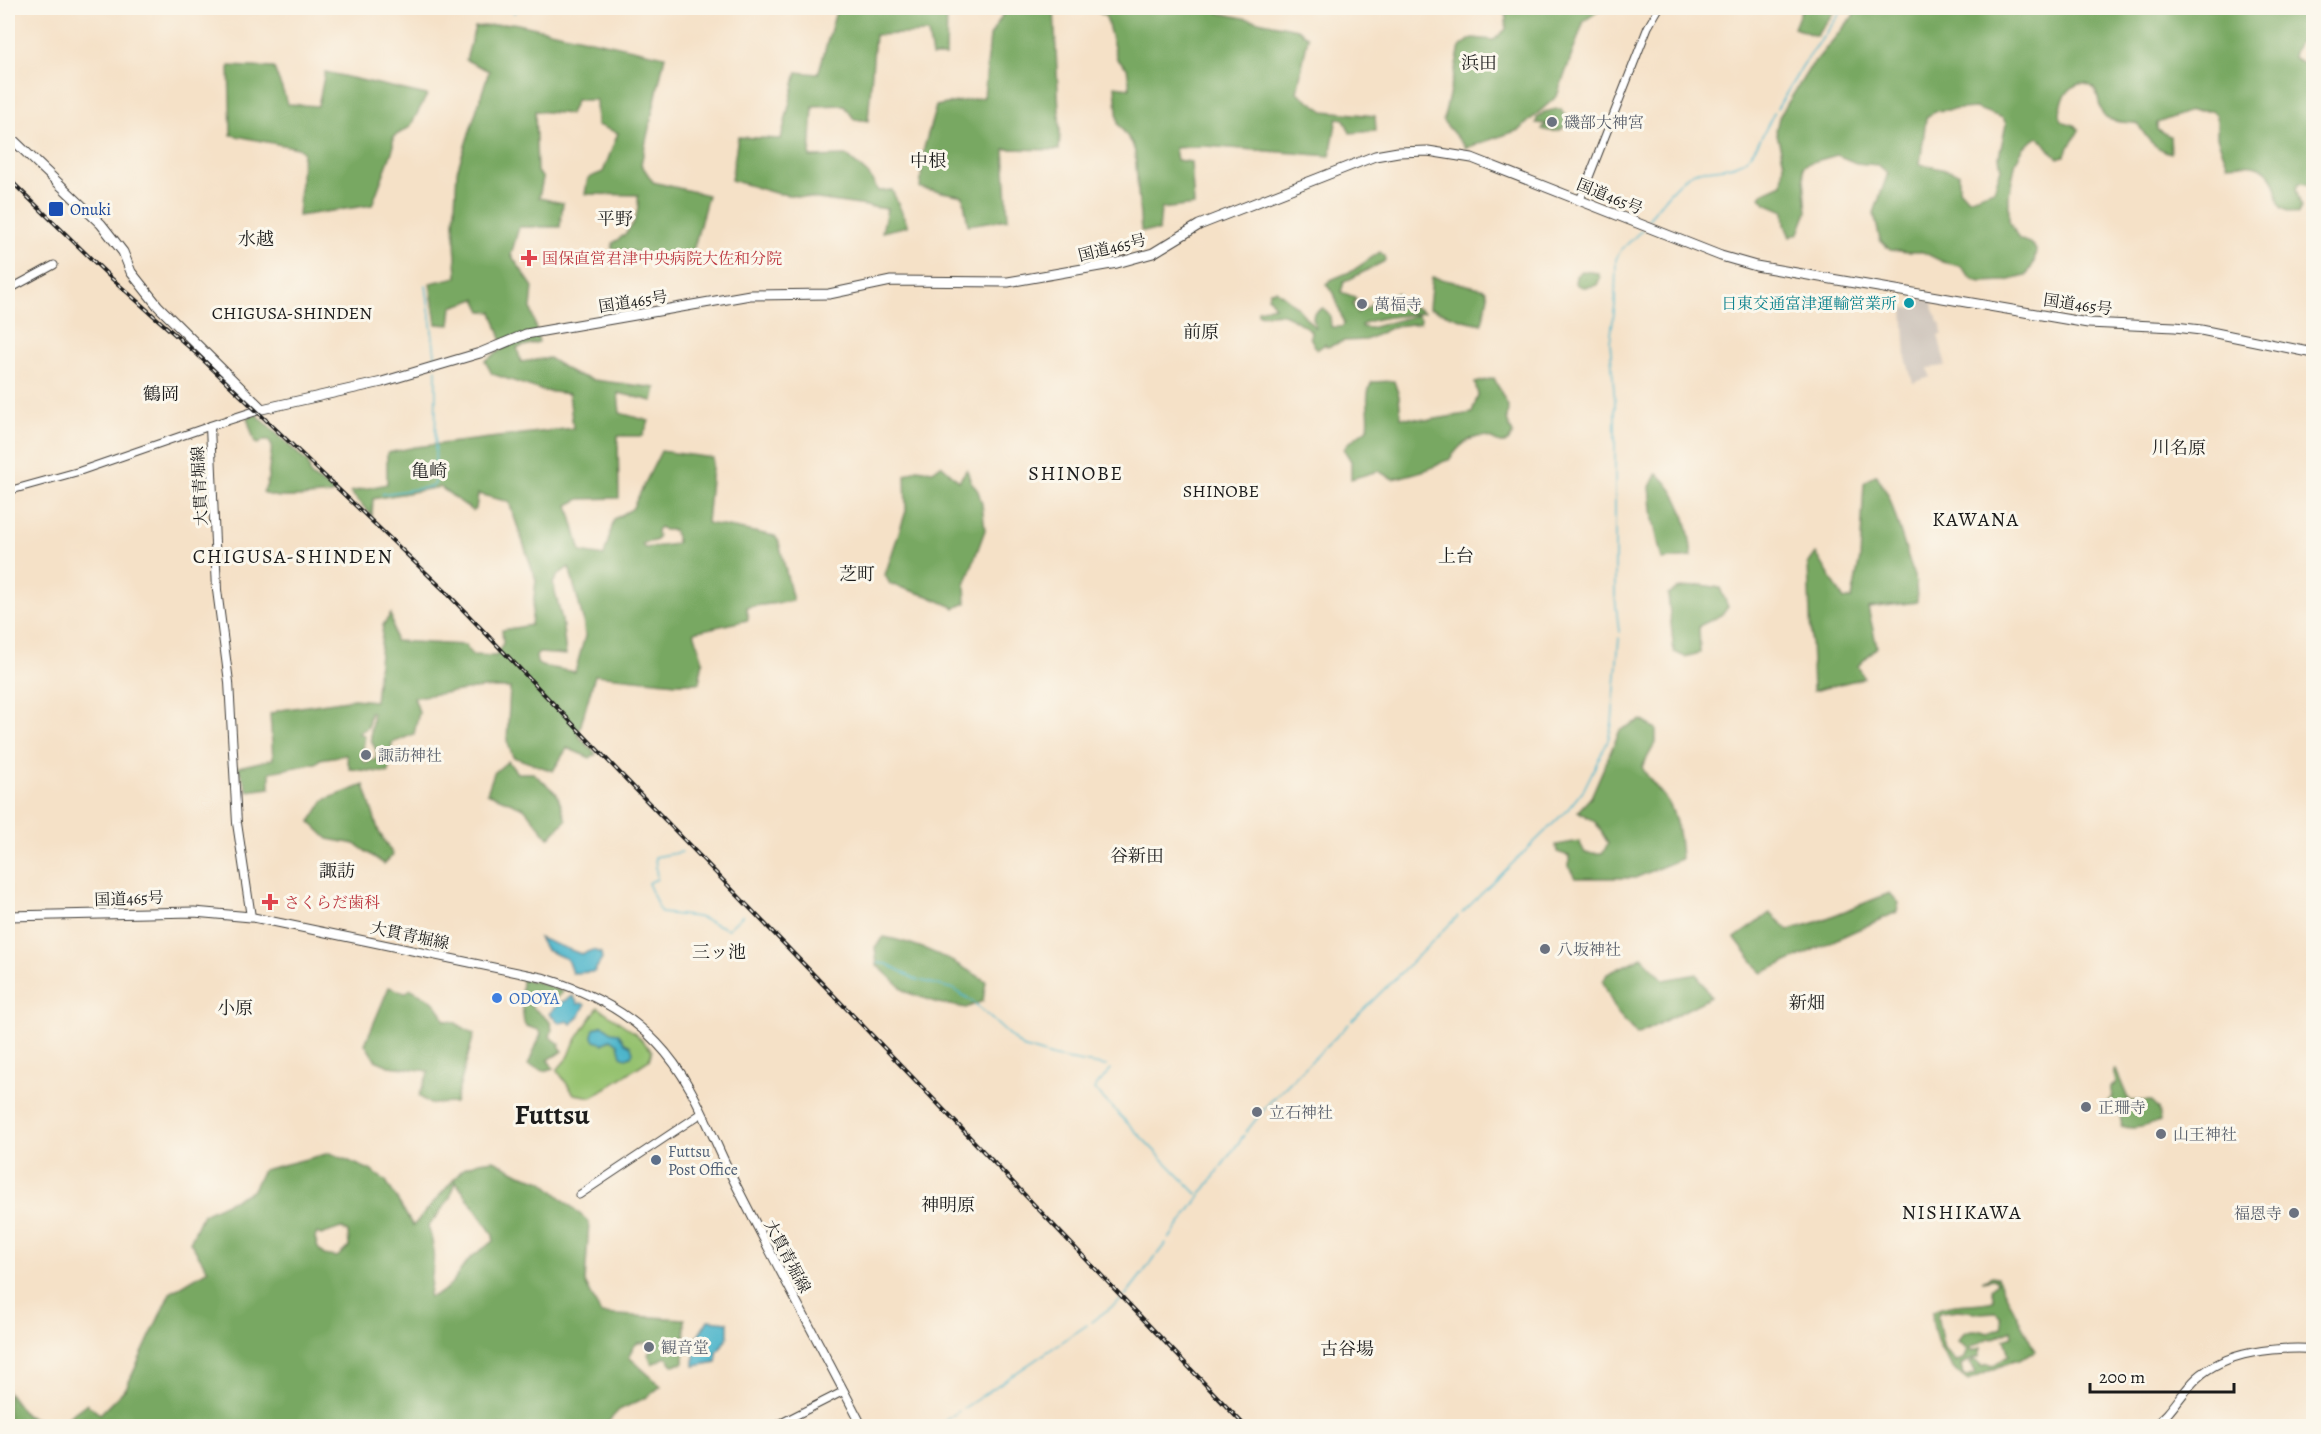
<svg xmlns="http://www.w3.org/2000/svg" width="2321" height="1434" font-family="Alegreya,'Noto Serif JP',serif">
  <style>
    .industrial { fill: #ccc2b9 }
    .green { fill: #96c270; stroke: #596f46; stroke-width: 1.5 }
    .forest { fill: #78a862; stroke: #4a623f; stroke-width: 1.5; fill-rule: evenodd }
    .water { fill: #4db5cb; stroke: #346874; stroke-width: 1.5 }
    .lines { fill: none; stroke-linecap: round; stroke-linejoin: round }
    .stream { stroke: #4db5cb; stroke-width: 1.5 }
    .tertiary-casing { stroke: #3d3a36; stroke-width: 9 }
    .secondary-casing { stroke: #3d3a36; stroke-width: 10 }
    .trunk-casing { stroke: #3d3a36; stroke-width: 11 }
    .tertiary { stroke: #fff; stroke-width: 7 }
    .secondary { stroke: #fff; stroke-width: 8 }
    .trunk { stroke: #fff; stroke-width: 9 }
    .rail-casing { stroke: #1c1c1c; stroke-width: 4 }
    .rail { stroke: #fbf7ec; stroke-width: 1.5; stroke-dasharray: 4.5; stroke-linecap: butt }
    .worship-dot { fill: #6b7280; stroke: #fbf7ec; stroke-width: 2 }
    .transit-dot { fill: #1a4fb4; stroke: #fbf7ec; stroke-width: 2 }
    .health-dot { fill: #e0444e; stroke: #fbf7ec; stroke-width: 2 }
    .culture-dot { fill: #0f9aa8; stroke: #fbf7ec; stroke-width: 2 }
    .shop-dot { fill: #3f7fe0; stroke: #fbf7ec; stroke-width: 2 }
    .service-dot { fill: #5c6f8a; stroke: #fbf7ec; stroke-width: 2 }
    .labels { text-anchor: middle; stroke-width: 6; stroke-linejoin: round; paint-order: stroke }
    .worship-label { font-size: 16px; fill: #5b616d; stroke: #fbf7ec; text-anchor: start }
    .street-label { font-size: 16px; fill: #1c1c1c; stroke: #fbf7ec }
    .transit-label { font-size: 16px; fill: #164399; stroke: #fbf7ec; text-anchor: start }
    .health-label { font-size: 16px; fill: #be3a42; stroke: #fbf7ec; text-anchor: start }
    .culture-label { font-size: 16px; fill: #0d838f; stroke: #fbf7ec; text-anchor: end }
    .shop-label { font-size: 16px; fill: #366cbe; stroke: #fbf7ec; text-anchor: start }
    .service-label { font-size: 16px; fill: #4e5e75; stroke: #fbf7ec; text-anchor: start }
    .neighbourhood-label { font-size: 18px; fill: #1c1c1c; stroke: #fbf7ec }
    .quarter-label { font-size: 20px; letter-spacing: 1.5px; fill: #1c1c1c; stroke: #fbf7ec }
    .town-label { font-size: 28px; font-weight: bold; fill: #1c1c1c; stroke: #fbf7ec }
  </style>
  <rect width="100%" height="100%" fill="#fbf7ec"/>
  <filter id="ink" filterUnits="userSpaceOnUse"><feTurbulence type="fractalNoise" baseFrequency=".0167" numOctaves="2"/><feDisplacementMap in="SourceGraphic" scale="12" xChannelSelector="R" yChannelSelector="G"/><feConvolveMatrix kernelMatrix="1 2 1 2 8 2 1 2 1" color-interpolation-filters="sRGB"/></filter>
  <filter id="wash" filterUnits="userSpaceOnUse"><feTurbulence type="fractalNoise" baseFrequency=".008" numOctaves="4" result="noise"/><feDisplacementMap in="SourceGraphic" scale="24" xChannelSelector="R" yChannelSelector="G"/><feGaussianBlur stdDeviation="1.35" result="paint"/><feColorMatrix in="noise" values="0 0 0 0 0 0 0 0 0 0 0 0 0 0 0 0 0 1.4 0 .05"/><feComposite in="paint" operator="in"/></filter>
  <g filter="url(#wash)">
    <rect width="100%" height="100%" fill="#f5e1c7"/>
    <path class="industrial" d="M1914,298L1932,301L1933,310L1941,325L1942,334L1938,335L1946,366L1928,368L1930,377L1913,383L1906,358L1903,308L1913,309Z"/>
    <path class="green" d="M598,1007L635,1033L652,1051L649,1060L592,1097L574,1094L557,1070L569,1056L574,1043Z"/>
    <path class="forest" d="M837,8H947L946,56H932L928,33L875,35L868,121L854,119L844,105L813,106L810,157L847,156L869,175L878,191L892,190L908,226L882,232L887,209L775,193L731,180L738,137L781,139L797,72L818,74Z
      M1001,8H1054L1060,133L1059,150L1004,149L1008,219L968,225L963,196L920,188L924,148L936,106L984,97L990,36L1003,14Z
      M1092,8H1219V13L1297,29L1308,37L1297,92L1324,111L1375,116L1376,131L1350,133L1344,119L1337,118L1330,156L1205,146L1175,148L1177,160L1191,162L1194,205L1161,209L1159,231H1141L1135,152L1132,143L1118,124L1115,86L1130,88L1127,68L1117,59L1106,17Z
      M1506,8H1603L1584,21L1557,96L1519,130L1466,148L1443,121L1460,47L1472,38L1494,40L1506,29Z
      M1802,8H1837L1816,36L1794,28Z
      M1856,8H2301L2308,13C2311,33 2296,39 2293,57L2313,68V208L2311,205L2312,191L2307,184L2299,183L2296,189L2301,207L2298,214C2292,212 2284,211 2280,206C2277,201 2278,192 2276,187C2269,163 2248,163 2228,165L2217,137V116L2212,111H2190L2157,123V130L2170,136L2171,153C2153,148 2147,139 2138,124C2129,122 2114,123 2106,118C2097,111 2101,96 2094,89C2074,71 2056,104 2061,121L2074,125L2079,130L2064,156L2058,158C2049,152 2047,143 2038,137L2024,147L2016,161L2009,194V221L2019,239L2032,244L2036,250L2034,263L2026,276L2005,281L1981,282L1974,280L1960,266L1943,262L1923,252H1908L1890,250L1880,240L1874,213L1888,173L1878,165L1856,163L1837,155L1809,163L1803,167L1807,212L1799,233L1790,237L1785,225L1784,211L1765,203L1760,197L1764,192L1782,184L1784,163L1776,130L1779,117L1809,69L1853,16ZM1975,108L2003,118L2006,124L1999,157L2001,169L1994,190L1968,199L1959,189V173L1920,164L1926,118L1935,111Z
      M513,23L665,56L641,164L653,182L708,195L691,259L612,249L613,243C632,232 640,217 638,195L585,194L588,178L603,172L618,133L597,125L596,100H576L570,114L535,111L537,172L543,178L539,198L563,203L560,227H519L511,255L533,287L531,308L539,342L517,348L521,362L549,358L574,374L594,380L656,388L653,401L618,393L620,413L649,421L643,436H618L619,498L580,499L568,505L581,552L604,556L614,519L632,509L661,451L713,458L707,523L775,536L779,542L793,601L747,607L748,620L694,632L703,661L699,683H676L595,675L578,735L596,754L590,758L567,748L553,771L513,757L507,741L510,688H482L414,697L419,712L414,734L392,743L389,773L350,769L346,755L320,759L316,763L270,772V788L248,791L238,767L273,759L270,714L280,710L354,699L375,701L383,625L391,614L395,641L465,645L472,655L496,656L503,643L502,630L531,625L536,580L509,502L478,494L476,509L473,511L440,487L373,499L372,516L350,492L387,484V453L415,447L573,428L569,394L544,391L492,374L485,361L504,348L492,312L482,311L476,299L452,307L450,325L436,324L430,283L457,277L454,224L457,171L489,71L466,60L475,27ZM660,527L664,530H674L677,540L676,544L645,548L642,545L644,543L655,541L658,538L657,530ZM569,567L583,619L585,636L575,672L541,666L537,663L536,656L539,653L566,655L562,620L553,583L558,575ZM370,712H372C374,722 368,732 372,742C375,749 379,752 375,760L369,759L368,763L364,762L362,756L365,736L359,733L368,727Z
      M229,66L274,68L288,104L318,106L325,72L427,95L410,127L393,137V149L372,205L298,216L303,152L298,148L231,135Z
      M1557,109H1561C1574,128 1559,135 1542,129L1545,125L1554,124L1553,119L1546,124L1536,123L1537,118L1544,112Z
      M1380,252L1385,256V261L1344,282L1341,292L1355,297L1356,299L1353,304L1357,313L1369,307L1372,303L1378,309H1389L1392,306L1391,298L1396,293L1398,294V307H1414L1424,312C1407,317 1374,316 1362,325V327L1370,328L1417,315L1421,320L1420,323L1395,326L1366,340L1344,341L1327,347L1325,344L1317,350L1310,337L1311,331C1308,328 1286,314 1282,314C1274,312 1266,316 1258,314V310L1275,306L1268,297L1270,291L1276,290L1296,306L1316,329L1313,318L1314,313L1323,308L1330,315L1331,327H1342L1344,324L1334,293L1326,285L1330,280L1352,271Z
      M1582,271L1598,273L1600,278L1597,285C1589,287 1581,289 1575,283L1576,276Z
      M1432,277L1485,289L1488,296L1482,324L1463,320L1429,308Z
      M1494,378L1508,406L1507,420L1513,434L1508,442C1499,445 1497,441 1489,438C1472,432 1458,447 1449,460C1441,461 1438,466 1431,468C1421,472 1404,476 1393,479L1378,471L1351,479V461L1344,450L1347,444L1368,428C1371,412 1363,397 1372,382L1394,381L1399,396L1401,417L1429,420L1472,413L1478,395L1475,383Z
      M256,414L308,463L311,476L334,491L332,494C316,495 275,502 263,492L267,484L272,446L268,440H264L258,444L255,443L247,418Z
      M941,465L959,481L967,469L970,480L978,491L982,504L985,530L965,585L966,603L955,608L928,596L890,584L885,575L906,511L905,475L917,469L933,471Z
      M1657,473C1682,495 1689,525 1692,557L1662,560L1653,520L1650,487Z
      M1876,474L1889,496L1916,582L1917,602L1868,608L1877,647L1858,666L1864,678L1813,691L1808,564L1816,553L1844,600L1852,598L1860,558L1864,483Z
      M1702,585L1720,588L1728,607L1722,615L1699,626L1700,653L1685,657L1674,652L1668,595L1676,589Z
      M1641,720L1656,729V742L1642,767C1649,781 1660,790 1668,802C1677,817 1680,841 1681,859L1635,878H1575L1569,867V856L1557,852L1556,845L1579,841L1585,853H1603L1608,843L1596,823L1578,811L1591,797L1620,730Z
      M508,761L517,773H533L557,794L566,820L549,838L524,808L487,793L494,773Z
      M364,785L379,832L393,855L384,864L355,844L328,839L310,822L324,800Z
      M1890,893L1899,903L1897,912L1762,973L1735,938L1770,913L1789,930L1817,922Z
      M884,937C922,944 954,961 986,981L983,1001L966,1008L938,1003L906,992L877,965L875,947Z
      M1642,957L1664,980L1697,974L1711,997L1637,1035L1616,1011L1603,982L1607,974Z
      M522,979L541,983L563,992L553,1002L536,995H530L526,1000L530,1005L550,1022L552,1029L550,1037L560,1044L559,1046L563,1051L548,1060L553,1068L544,1071L528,1065L541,1034L539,1030L526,1026L524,1023L521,996Z
      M389,987L405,993L411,989C427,997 439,1002 444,1020L454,1022L474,1034L455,1103L430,1104L419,1096L429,1071L389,1066L375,1060L365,1044Z
      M2116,1070L2129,1101H2152L2158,1109L2160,1121C2148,1125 2135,1131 2122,1126L2118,1105L2110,1108L2107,1102L2113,1097L2110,1088L2116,1083L2114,1071Z
      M330,1153L370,1170L386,1181L413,1226L464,1168L479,1162L494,1160L520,1174L542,1181L589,1222L585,1282L601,1314L685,1319L684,1363L673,1365L666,1357L652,1364L648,1354L654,1348L653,1342L638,1343L633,1347L629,1357L661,1386L647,1397L619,1410L604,1426H8V1392L25,1415L56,1426L86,1404L100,1414L126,1388L170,1293L208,1270L190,1242L203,1214L252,1191L263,1170ZM456,1182L492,1233L494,1241C485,1248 474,1253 467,1262C453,1278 453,1290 430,1297L429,1294C433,1272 437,1248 428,1227L449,1200ZM341,1228L348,1232L349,1247L337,1257L324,1255L318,1248L315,1238L317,1233L321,1235Z
      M1992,1276L1997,1277L2035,1351L2018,1361L2014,1360L1968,1381C1946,1365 1932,1340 1932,1312C1946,1302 1975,1306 1993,1301L1994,1299L1991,1289L1997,1283L1994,1279L1982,1281ZM1959,1310L1981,1313L1996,1312L2001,1317L2002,1328L1988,1333C1977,1328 1963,1328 1958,1341L1968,1349L1965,1358L1956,1362L1944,1349L1937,1316L1940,1312ZM2012,1330L2013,1336L2004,1339L2009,1355C2001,1358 1999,1363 1991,1366L1988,1364L1981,1366L1978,1361L1974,1360L1970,1363L1975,1373L1967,1376L1963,1375L1961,1365L1976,1357H1979L1981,1348L1972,1351L1971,1347L1989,1338L1992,1339Z"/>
    <path class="water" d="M539,938L581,954L593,950L601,953L602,959L594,972L572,973L567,959L546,950Z
      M573,996L578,1004L582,1003L585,1005L580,1015L571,1024L568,1021L560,1023L549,1014L558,1004Z
      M603,1025L611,1032L618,1033L625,1043L631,1046L633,1052L631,1056L626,1058L621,1056L618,1044L611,1039L603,1044L595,1041L592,1035L594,1029Z
      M708,1320L728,1322V1336L717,1353V1362L694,1366L695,1341Z"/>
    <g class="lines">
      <path class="stream" d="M514,13L516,8
        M8,30L12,8
        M1777,109L1803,65L1844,8
        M1646,223C1656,208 1681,175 1698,171C1712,169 1731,169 1744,161C1755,153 1767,126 1774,113
        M426,285L436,362
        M382,494L431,487L435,484L436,369
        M1619,632L1615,596V403L1610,342L1615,305L1616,259L1621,250L1642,230
        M682,852L655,857L657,879L648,883L661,913L698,917L728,929L743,915
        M1462,913L1568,809L1584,789L1608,740L1612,723L1619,638
        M878,963L887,964L915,979L953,989L972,1001L1022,1047L1055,1057L1106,1066
        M1352,1021L1458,916
        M1111,1069L1094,1089L1197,1194
        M1246,1132L1269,1103L1349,1024
        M1169,1239L1244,1135
        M1125,1296L1166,1243
        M1091,1322L1121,1300
        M964,1408L1087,1325
        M937,1426L959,1411"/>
    </g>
  </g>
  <g filter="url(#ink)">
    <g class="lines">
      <defs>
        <path id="tertiary" d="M1580,200L1648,27L1659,8
          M8,290L54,265
          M8,491L80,471L210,426
          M579,1195L702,1113
          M775,1426L844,1391"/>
        <path id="secondary" d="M262,409L210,426L217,590L229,682L237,823L251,917L544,978C587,991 626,1010 657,1043C693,1080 709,1131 732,1177C774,1261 819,1343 862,1426
          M2153,1426C2171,1415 2181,1393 2197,1378C2226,1351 2276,1347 2314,1349"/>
        <path id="trunk" d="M8,135L101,224L123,252L131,272L158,306L262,409L382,382L480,353L526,334L750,295L829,294L891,281L1008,282L1117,263L1153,253L1199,225L1375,156L1398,152L1428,151L1472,158L1721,256L1756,266L2088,323L2175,327L2201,330L2314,353
          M8,916L194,912L251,917
          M2311,1426L2314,1422"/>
      </defs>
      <use href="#tertiary" class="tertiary-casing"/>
      <use href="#secondary" class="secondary-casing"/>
      <use href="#trunk" class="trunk-casing"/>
      <use href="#tertiary" class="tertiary"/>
      <use href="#secondary" class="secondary"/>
      <use href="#trunk" class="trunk"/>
      <defs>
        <path id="rail" d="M8,178L110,277L198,355L445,591L941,1107L1245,1426"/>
      </defs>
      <use href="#rail" class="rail-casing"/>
      <use href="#rail" class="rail"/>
    </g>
  </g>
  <g class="worship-dot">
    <circle cx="1552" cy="122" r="6"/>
    <circle cx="1362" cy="304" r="6"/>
    <circle cx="366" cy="755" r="6"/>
    <circle cx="1545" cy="949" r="6"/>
    <circle cx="2086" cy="1107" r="6"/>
    <circle cx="1257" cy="1112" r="6"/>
    <circle cx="2161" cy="1134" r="6"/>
    <circle cx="2294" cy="1213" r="6"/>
    <circle cx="649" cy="1347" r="6"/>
  </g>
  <rect class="transit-dot" x="48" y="201" width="16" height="16" rx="3"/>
  <g class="health-dot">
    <path d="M526 249h6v6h6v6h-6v6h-6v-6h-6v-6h6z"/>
    <path d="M267 893h6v6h6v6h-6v6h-6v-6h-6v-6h6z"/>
  </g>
  <circle class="culture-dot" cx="1909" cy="303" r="6"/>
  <circle class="shop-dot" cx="497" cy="998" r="6"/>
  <circle class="service-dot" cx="656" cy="1160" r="6"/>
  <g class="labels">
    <g class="worship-label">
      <text x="1564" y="128">磯部大神宮</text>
      <text x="1374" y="310">萬福寺</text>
      <text x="378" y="761">諏訪神社</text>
      <text x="1557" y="955">八坂神社</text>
      <text x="2098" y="1113">正珊寺</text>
      <text x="1269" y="1118">立石神社</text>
      <text x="2173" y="1140">山王神社</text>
      <text x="2282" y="1219" text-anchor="end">福恩寺</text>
      <text x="661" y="1353">観音堂</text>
    </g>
    <g class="street-label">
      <text transform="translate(1610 196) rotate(22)" y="6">国道465号</text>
      <text transform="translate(1112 247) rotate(-14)" y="6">国道465号</text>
      <text transform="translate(633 301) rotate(-9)" y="6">国道465号</text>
      <text transform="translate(2078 304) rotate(8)" y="6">国道465号</text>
      <text transform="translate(199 486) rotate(-93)" y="6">大貫青堀線</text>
      <text transform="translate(129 898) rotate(-2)" y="6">国道465号</text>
      <text transform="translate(410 935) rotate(12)" y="6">大貫青堀線</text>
      <text transform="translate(788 1256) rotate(62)" y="6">大貫青堀線</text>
    </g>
    <g class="transit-label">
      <text x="70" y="215">Onuki</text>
    </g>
    <g class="health-label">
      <text x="542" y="264">国保直営君津中央病院大佐和分院</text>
      <text x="284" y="908">さくらだ歯科</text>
    </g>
    <g class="culture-label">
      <text x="1897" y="309">日東交通富津運輸営業所</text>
    </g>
    <g class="shop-label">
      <text x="509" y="1004">ODOYA</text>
    </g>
    <g class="service-label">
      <text x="668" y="1157">Futtsu<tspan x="668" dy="18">Post Office</tspan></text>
    </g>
    <g class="neighbourhood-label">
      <text x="1479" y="69">浜田</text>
      <text x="928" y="167">中根</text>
      <text x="615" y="225">平野</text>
      <text x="256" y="245">水越</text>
      <text x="292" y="319">CHIGUSA-SHINDEN</text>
      <text x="1201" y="338">前原</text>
      <text x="161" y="400">鶴岡</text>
      <text x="2179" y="454">川名原</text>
      <text x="429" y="477">亀崎</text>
      <text x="1221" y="497">SHINOBE</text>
      <text x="1456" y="562">上台</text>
      <text x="857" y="580">芝町</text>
      <text x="1137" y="862">谷新田</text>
      <text x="337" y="877">諏訪</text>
      <text x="719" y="958">三ッ池</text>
      <text x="1807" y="1009">新畑</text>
      <text x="235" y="1014">小原</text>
      <text x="948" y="1211">神明原</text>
      <text x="1347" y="1355">古谷場</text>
    </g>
    <g class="quarter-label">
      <text x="1076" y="480">SHINOBE</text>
      <text x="1976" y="526">KAWANA</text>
      <text x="293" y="563">CHIGUSA-SHINDEN</text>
      <text x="1962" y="1219">NISHIKAWA</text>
    </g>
    <g class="town-label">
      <text x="552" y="1124">Futtsu</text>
    </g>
  </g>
  <rect width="2321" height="1434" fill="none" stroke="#fbf7ec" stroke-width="30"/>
  <path d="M2090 1383v9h144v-9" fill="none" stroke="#1c1c1c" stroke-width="3"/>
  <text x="2099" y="1383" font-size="18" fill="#1c1c1c" stroke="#fbf7ec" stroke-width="4.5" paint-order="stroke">200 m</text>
</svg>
